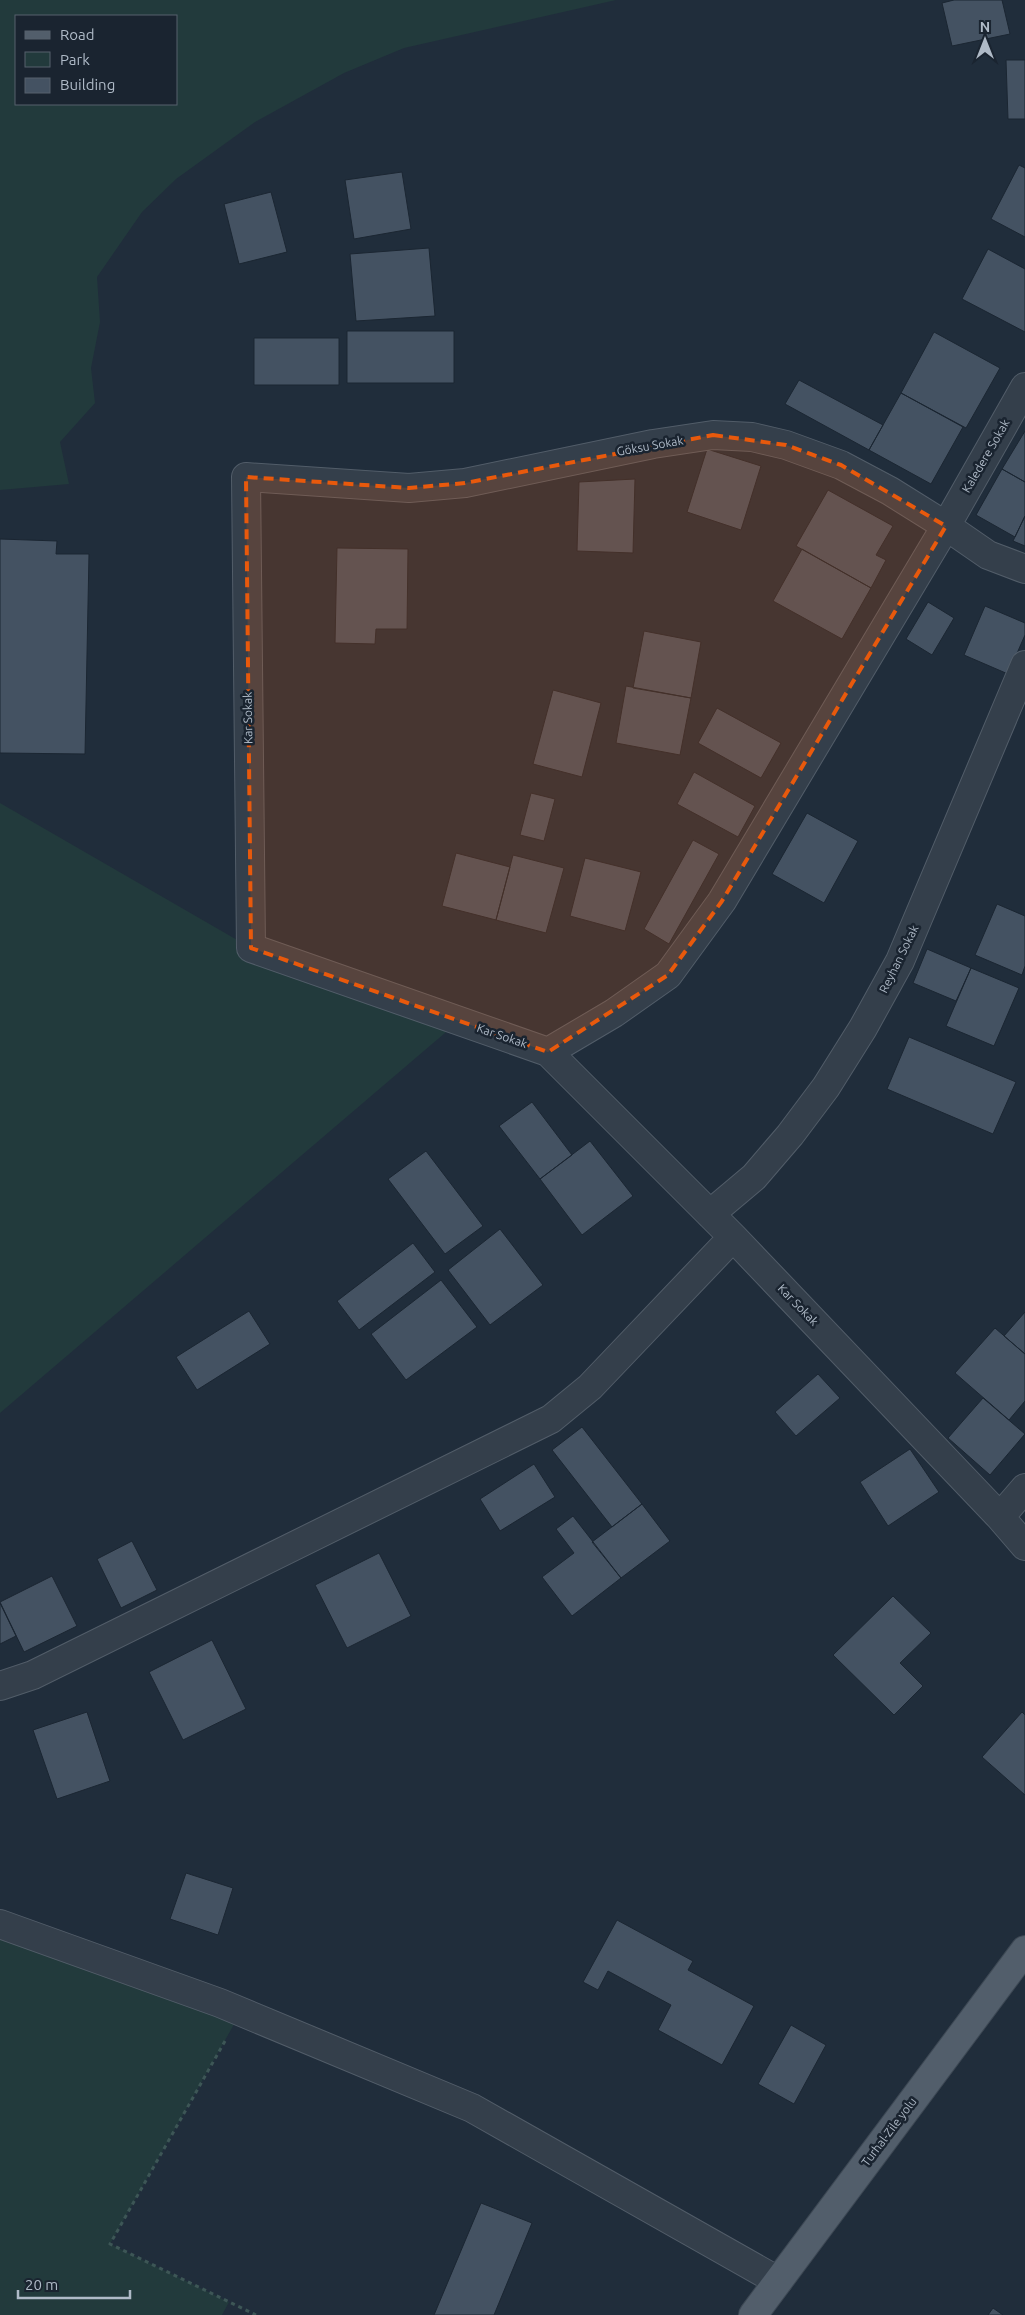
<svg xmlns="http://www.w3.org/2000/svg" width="1025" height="2315" font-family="Ubuntu,sans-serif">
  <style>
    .green { fill: #223a3c; fill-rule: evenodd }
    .building { fill: #445262; stroke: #1b2632 }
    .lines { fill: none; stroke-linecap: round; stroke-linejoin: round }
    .minor-casing { stroke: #525d69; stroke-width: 30 }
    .primary-casing { stroke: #3d4854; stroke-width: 30 }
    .path { stroke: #3d5656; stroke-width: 3; stroke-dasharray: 4 4; stroke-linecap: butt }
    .minor { stroke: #343f4b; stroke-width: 28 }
    .primary { stroke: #525e6b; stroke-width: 28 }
    .marked { fill: #e8590c; fill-opacity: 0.2; stroke: #e8590c; stroke-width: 4; stroke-dasharray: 10 6; stroke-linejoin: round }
    .labels { text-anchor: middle; stroke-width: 5; stroke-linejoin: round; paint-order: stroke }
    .street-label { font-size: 12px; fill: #afbac7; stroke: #1a2430 }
  </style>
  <rect width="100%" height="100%" fill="#202d3b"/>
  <path class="green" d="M0,0H616L404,48L344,73L255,122L176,179L142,212L97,277L100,322L91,368L95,403L60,442L69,484L0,490ZM176,16V104H16V16Z
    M0,803L251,948L459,1021L0,1413Z
    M0,1924L241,2012L110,2244L229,2302L222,2315H0Z"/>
  <path class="building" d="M954,0H1002L1010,34L952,46L942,3Z
    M1006,60H1025V119H1008Z
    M1019,165L1025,168V237L991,219Z
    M402,172L411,229L354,239L345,180Z
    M271,192L287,252L239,264L224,204Z
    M429,248L435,316L356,321L350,254Z
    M988,249L1025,269V332L962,299Z
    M347,331H454V383H347Z
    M934,332L1000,368L966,428L901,393Z
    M254,338H339V385H254Z
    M799,380L883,425L869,450L785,404Z
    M901,393L963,427L931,484L869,450Z
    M1025,431V482L1002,469Z
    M707,449L761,466L741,530L687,512Z
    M1002,469L1025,482V516L1015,537L976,515Z
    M635,479L633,553L577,551L579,482Z
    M828,490L893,526L876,555L886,560L871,588L796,546Z
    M1025,516V546L1013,541Z
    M0,539L57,541L56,554H89L85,754L0,753Z
    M337,548L408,549L407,629H376L375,644L335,643Z
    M802,549L871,588L842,639L773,601Z
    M928,602L954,618L932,655L906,639Z
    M985,606L1025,623V635L1008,674L964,655Z
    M644,631L701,642L691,698L633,688Z
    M626,686L691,698L680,755L616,743Z
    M553,690L601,703L582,777L533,764Z
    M717,708L781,743L761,778L698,743Z
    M694,772L755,806L738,837L677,804Z
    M531,793L555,799L544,841L520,835Z
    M807,813L858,841L824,903L772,874Z
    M693,840L719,854L669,944L644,929Z
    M456,853L510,867L496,920L442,906Z
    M513,855L564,868L546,933L496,920Z
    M585,858L641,872L625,931L570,916Z
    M997,904L1025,916V966L1022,975L975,955Z
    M927,949L971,968L956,1001L913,983Z
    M971,968L1019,988L994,1046L946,1026Z
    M909,1037L1016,1082L993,1134L887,1089Z
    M532,1102L572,1155L540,1179L499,1126Z
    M590,1141L633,1196L582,1235L540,1179Z
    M426,1151L483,1226L445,1254L388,1179Z
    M500,1229L543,1285L490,1325L448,1270Z
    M413,1243L435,1272L359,1330L337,1301Z
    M441,1280L477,1327L406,1380L371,1334Z
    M249,1311L270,1344L197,1390L176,1357Z
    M1025,1312V1354L1004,1336Z
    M995,1328L1025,1354V1401L1009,1420L955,1373Z
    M818,1374L840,1398L796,1436L775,1412Z
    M983,1398L1025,1434L990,1475L948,1438Z
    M582,1427L642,1504L612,1527L552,1450Z
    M910,1449L939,1492L888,1526L860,1482Z
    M534,1464L555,1497L500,1531L480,1499Z
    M642,1504L670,1541L621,1578L592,1542Z
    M573,1516L621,1578L572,1616L542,1577L574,1553L556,1529Z
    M132,1541L157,1590L121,1608L97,1559Z
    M379,1553L411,1616L347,1648L315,1585Z
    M52,1576L77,1626L24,1652L0,1602Z
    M893,1596L931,1633L900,1663L923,1686L894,1715L833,1655Z
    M0,1603L16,1636L0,1644Z
    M212,1640L246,1709L183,1740L149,1672Z
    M87,1712L110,1781L57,1799L33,1730Z
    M1022,1712L1025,1715V1795L982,1757Z
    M186,1873L233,1888L218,1935L170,1919Z
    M617,1920L693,1961L688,1970L754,2006L722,2065L658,2030L671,2005L608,1971L598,1990L583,1982Z
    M791,2025L826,2045L794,2104L758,2084Z
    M481,2203L532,2223L494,2315H434Z
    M993,2308L1003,2315H988Z"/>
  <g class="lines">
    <defs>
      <path id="minor" d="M1025,569L988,555L946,526L890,491L841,465L786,445L752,437L713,435L653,444L465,483L409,488L246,477L251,948L548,1052L733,1237L1000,1517L1025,1546
        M548,1052L614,1013L668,975L722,901L946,526L1025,387
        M710,1214L754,1177L790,1135L826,1087L863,1028L900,961L1025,665
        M1000,1517L1025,1488
        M0,1686L33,1675L551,1419L590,1387L733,1237
        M0,1924L220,2003L472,2108L778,2281"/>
      <path id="primary" d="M753,2315L1025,1950"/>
    </defs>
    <use href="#minor" class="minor-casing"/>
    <use href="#primary" class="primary-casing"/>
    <path class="path" d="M225,2041L110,2244L256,2315"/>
    <use href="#minor" class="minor"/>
    <use href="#primary" class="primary"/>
  </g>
  <path class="marked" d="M713,435L786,445L841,465L946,526L722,901L668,975L548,1052L251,948L246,477L409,488L465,483Z"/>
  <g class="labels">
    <g class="street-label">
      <text transform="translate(650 446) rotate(-10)" y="4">Göksu Sokak</text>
      <text transform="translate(986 456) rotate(-60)" y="4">Kaledere Sokak</text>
      <text transform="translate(248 718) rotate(-91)" y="4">Kar Sokak</text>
      <text transform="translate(899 959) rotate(-64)" y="4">Reyhan Sokak</text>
      <text transform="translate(502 1036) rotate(19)" y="4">Kar Sokak</text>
      <text transform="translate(798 1305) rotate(46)" y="4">Kar Sokak</text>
      <text transform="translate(889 2132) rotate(-53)" y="4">Turhal-Zile yolu</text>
    </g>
  </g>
  <rect x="15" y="15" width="162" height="90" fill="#1a2430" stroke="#56606c"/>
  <rect x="25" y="31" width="25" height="8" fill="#525e6b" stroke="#56606c"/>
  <text x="60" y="40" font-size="15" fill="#afbac7">Road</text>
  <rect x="25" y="52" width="25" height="15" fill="#223a3c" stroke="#56606c"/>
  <text x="60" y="65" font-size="15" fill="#afbac7">Park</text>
  <rect x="25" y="78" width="25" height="15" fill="#445262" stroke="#56606c"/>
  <text x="60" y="90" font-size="15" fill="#afbac7">Building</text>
  <g transform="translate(985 40)" stroke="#1a2430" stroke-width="4" paint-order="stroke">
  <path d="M0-4L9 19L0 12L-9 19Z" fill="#afbac7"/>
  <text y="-8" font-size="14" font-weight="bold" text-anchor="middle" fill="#afbac7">N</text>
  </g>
  <path d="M18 2290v8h112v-8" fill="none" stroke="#afbac7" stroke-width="2.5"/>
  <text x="25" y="2290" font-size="15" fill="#afbac7" stroke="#1a2430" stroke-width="4" paint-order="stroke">20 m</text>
</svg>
